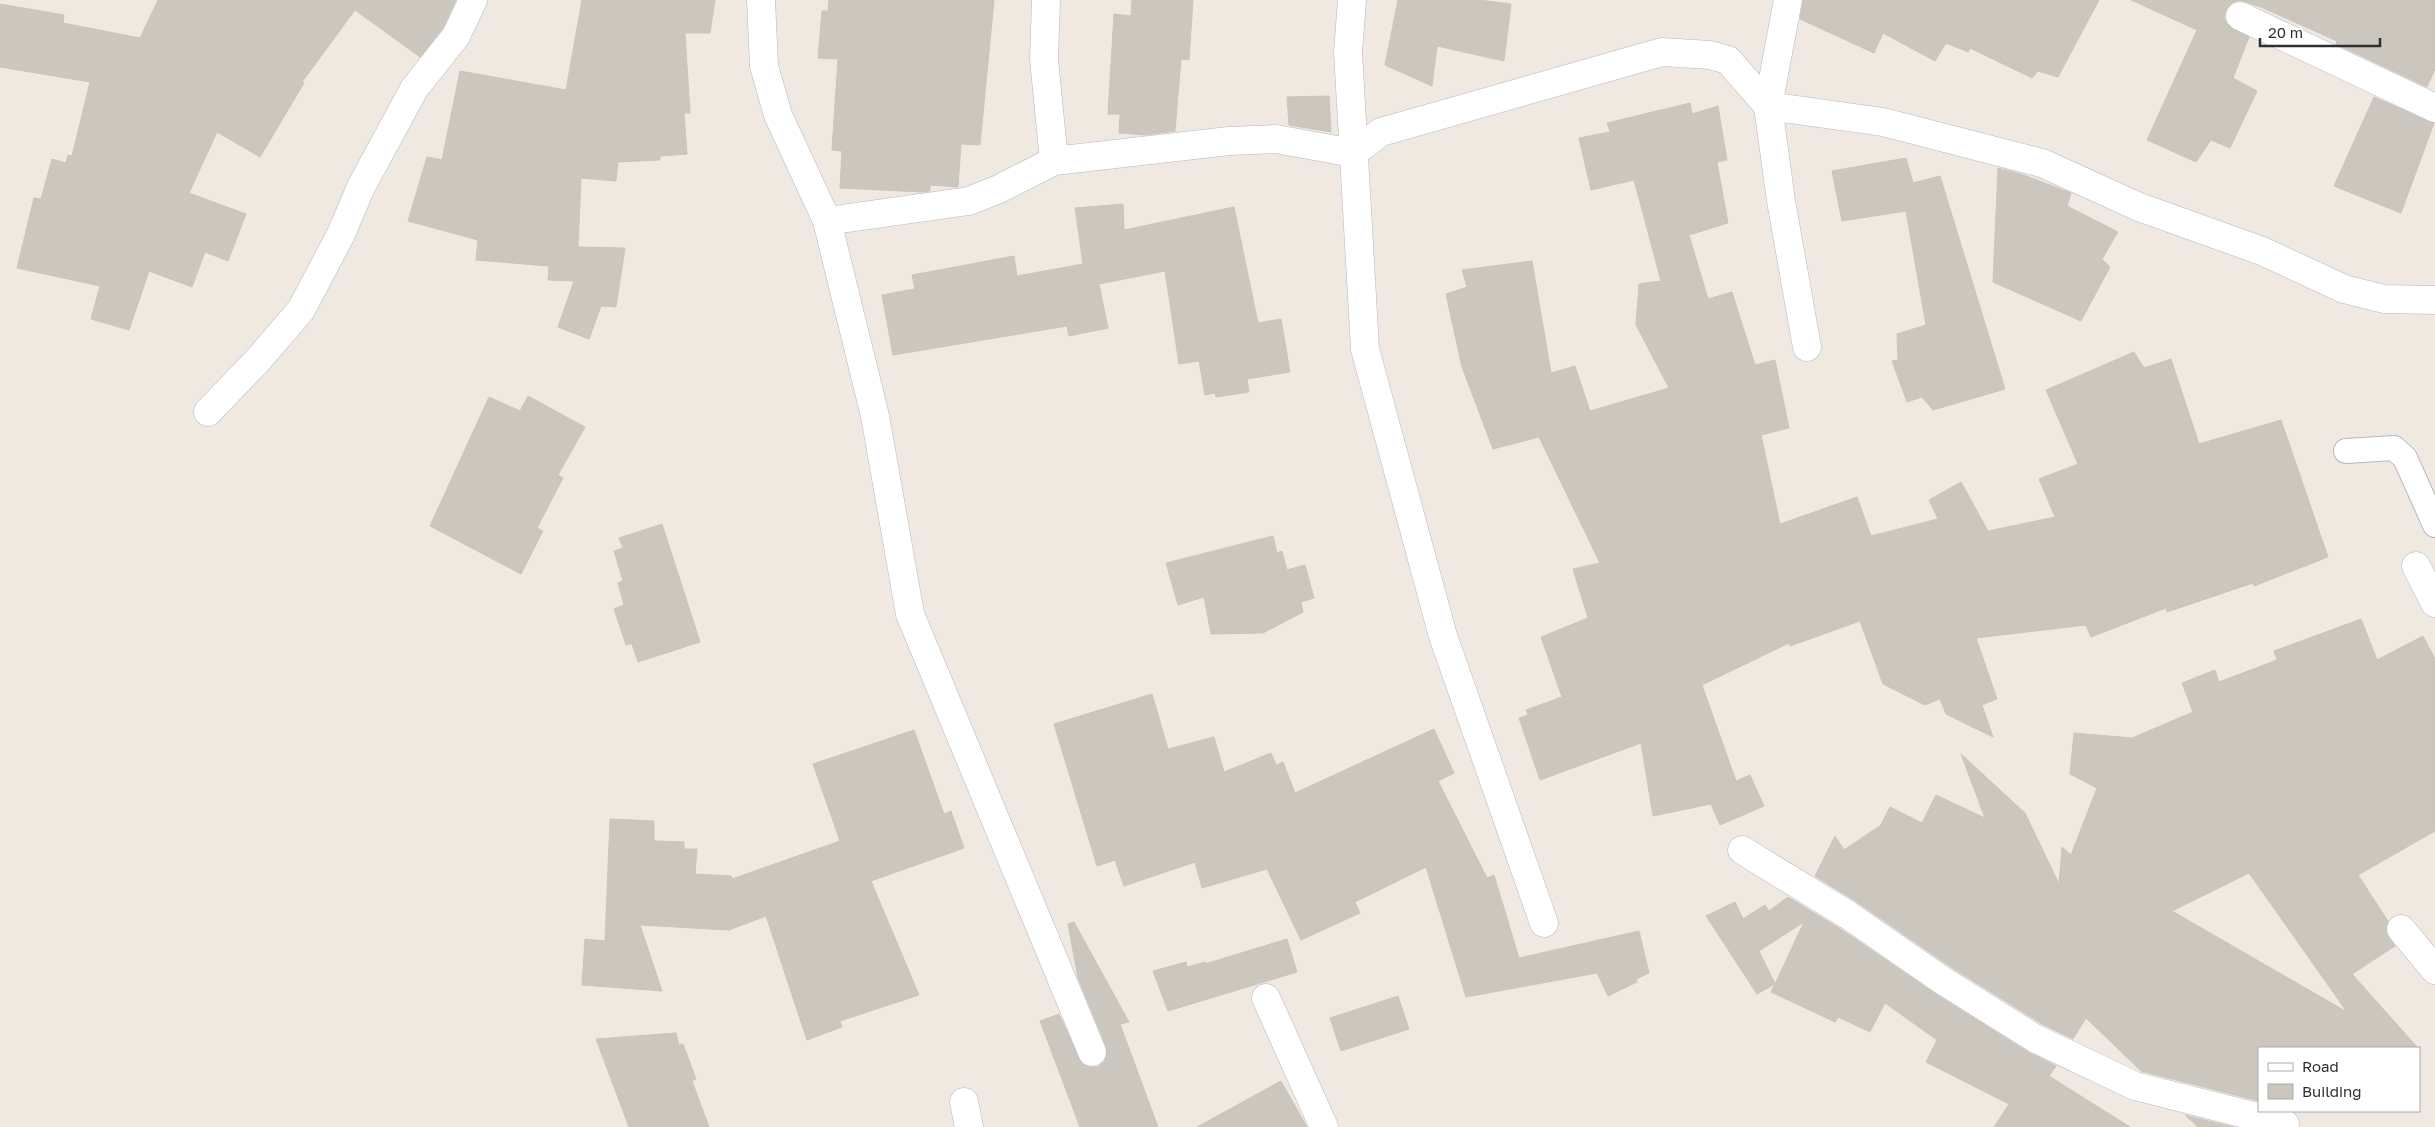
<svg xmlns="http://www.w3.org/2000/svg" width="2435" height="1127" font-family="'Golos Text',sans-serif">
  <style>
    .building { fill: #cbc7bf; stroke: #cbc5ba; fill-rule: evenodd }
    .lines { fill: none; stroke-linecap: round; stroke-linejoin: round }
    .lane-casing { stroke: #b4b7c1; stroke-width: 26 }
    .street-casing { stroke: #b4b7c1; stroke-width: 29 }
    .lane { stroke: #fff; stroke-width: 24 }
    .street { stroke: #fff; stroke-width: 28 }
  </style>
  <rect width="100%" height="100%" fill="#efe9e1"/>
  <path class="building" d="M158,0H456L443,28L420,57L355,10L302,82L304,83L260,157L217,132L189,193L246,214L228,261L205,252L192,287L149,271L129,330L91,319L100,286L17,268L34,198L41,199L52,159L66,163L68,155L72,156L90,82L0,67V4L64,15L63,23L140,38Z
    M582,0H715L710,33H685L690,113H684L687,154L660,156V160L618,162L616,181L581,178L578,247L625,248L616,307L601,306L589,339L558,327L574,281L548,280L549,266L476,260L478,240L408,221L427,157L442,160L460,71L566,90Z
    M829,0H994L980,145L961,144L958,187L930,185V191L923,192L840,188L842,151L832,150L838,59L818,58L822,11H828Z
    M1132,0H1193L1189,60L1181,59L1175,131L1145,135L1119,133L1120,114H1108L1114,14L1131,16Z
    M1398,0H1479L1511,4L1504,61L1437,46L1432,86L1385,65Z
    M1803,0H2099L2058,77L2038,71L2032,78L1970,48L1968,52L1946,43L1935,61L1883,33L1874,53L1800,19Z
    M2131,0H2435V69L2427,87L2336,44L2337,41L2261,7L2239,0L2232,3L2226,10L2224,17L2227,24L2249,37L2233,78L2257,91L2230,148L2211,140L2196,162L2147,140L2197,30Z
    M1329,96L1331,132L1289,125L1287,97Z
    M2374,97L2434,123L2401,213L2334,186Z
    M1690,103L1692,114L1718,106L1727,160L1717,162L1728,223L1689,235L1708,299L1732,292L1755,365L1775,360L1789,428L1761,435L1780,524L1857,497L1871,536L1938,519L1929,500L1961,482L1988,531L2055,517L2039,479L2078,464L2046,390L2134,352L2144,368L2171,359L2199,444L2281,420L2328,557L2254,586L2253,583L2167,612L2166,608L2091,637L2086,625L1976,638L1997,699L1982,705L1993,737L1946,714L1940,699L1925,705L1883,684L1860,621L1790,646L1789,643L1702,685L1736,781L1750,775L1764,806L1720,825L1711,804L1653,816L1641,743L1540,780L1519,718L1528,715L1526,710L1562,697L1541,637L1588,618L1573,569L1600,563L1539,437L1493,449L1462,367L1446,294L1467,287L1462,270L1532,261L1551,373L1575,366L1590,411L1669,388L1636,325L1639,284L1661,281L1634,180L1591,190L1579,138L1610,132L1607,123Z
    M1906,158L1913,183L1940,176L2005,389L1933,410L1922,397L1907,402L1892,361L1898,360L1897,334L1926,325L1906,211L1842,221L1832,171Z
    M1998,168L2021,174L2071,193L2067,206L2118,232L2102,259L2110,267L2081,321L1993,282Z
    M1123,204L1124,230L1234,207L1258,323L1281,319L1290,372L1247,379L1249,392L1216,397L1215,393L1205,395L1199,361L1179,364L1165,271L1099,284L1108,328L1069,336L1067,326L893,355L882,295L915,289L912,275L1014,256L1017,276L1083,264L1075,208Z
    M528,396L585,427L558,475L563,478L537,528L543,531L521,574L430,526L489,397L520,411Z
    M662,524L700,642L638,662L632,644L626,645L614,609L624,605L618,583L623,581L614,551L623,548L619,538Z
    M1273,536L1277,553L1282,551L1287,570L1305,565L1314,598L1301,602L1303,612L1263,633L1211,634L1204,597L1178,605L1166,563Z
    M2361,619L2377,660L2423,636L2435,659V831L2358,875L2388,921L2386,932L2395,946L2352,974L2418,1048H2259V1101L2141,1071L2086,1018L2073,1039L2044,1025L1951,967L1857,902L1815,876L1835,836L1844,850L1881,825L1890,807L1922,823L1936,795L1985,818L1961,754L2025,813L2059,884L2062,847L2071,855L2097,788L2070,774L2074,733L2132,738L2193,712L2182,683L2215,670L2219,682L2277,660L2274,651ZM2249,873L2309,958L2347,1012L2172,911Z
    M1152,694L1168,749L1214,737L1224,772L1271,753L1276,765L1283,762L1295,793L1434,729L1454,773L1438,781L1487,878L1494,875L1519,958L1639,931L1649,973L1636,979L1637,982L1608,996L1597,973L1466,997L1426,867L1355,902L1360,913L1301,940L1267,869L1202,888L1195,862L1124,886L1115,860L1097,866L1054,724Z
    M914,730L944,814L951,811L964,848L871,881L919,995L840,1021L842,1027L807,1040L766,916L729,930L640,925L662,991L582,985L585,939L605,941L610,819L654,821V841L684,842V849H697L695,874L731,876L732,879L840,841L813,764Z
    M1788,897L1839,928L1934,993L2028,1052L2056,1066L2049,1076L2130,1127H1994L2009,1104L1926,1062L1937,1040L1885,1003L1870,1032L1838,1017L1835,1022L1771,992L1775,984L1757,994L1706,916L1735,902L1743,919L1765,905L1769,911ZM1804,922L1775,984L1759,951Z
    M1074,922L1129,1022L1120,1024L1158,1127H1080L1040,1021L1059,1014L1082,1064L1090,1067H1098L1105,1061L1107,1054L1106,1046L1078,978L1068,924Z
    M1287,939L1297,972L1168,1011L1153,971L1186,962L1187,967L1205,962V964Z
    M1398,996L1409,1029L1341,1051L1330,1018Z
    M676,1033L679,1045L683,1044L696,1079L692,1081L709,1127H629L596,1039Z
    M1281,1081L1307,1127H1197Z
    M2185,1115L2233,1127H2198Z"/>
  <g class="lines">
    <defs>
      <path id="lane" d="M2346,451L2394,448L2405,458L2435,525"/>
      <path id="street" d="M761,0L764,66L778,115L827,221L875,416L910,614L1092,1052
        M1046,0L1044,59L1054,161
        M1352,0L1348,52L1365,349L1443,636L1544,923
        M1788,0L1768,106L1781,201L1807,347
        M2240,16L2435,108
        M827,221L969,201L999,189L1054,161L1229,141L1276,139L1353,153L1381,132L1662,52L1710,55L1728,60L1768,106L1883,122L2042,163L2139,207L2262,251L2344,289L2384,299L2435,300
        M208,412L257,361L301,310L341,234L361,187L414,89L456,36L473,0
        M2416,566L2435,603
        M1742,850L1848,915L1942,980L2036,1039L2135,1086L2285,1124
        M2401,929L2435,970
        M1266,998L1324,1127
        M964,1102L969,1127"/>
    </defs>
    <use href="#lane" class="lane-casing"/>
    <use href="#street" class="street-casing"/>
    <use href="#lane" class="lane"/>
    <use href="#street" class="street"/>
  </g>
  <rect x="2258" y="1047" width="162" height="65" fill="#ffffff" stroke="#ababab"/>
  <rect x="2268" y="1063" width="25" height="8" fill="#ffffff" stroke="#ababab"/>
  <text x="2302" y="1072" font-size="15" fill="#2e2e2e">Road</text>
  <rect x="2268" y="1084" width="25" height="15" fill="#cbc7bf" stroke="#ababab"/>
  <text x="2302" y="1097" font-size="15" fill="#2e2e2e">Building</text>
  <path d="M2260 38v8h120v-8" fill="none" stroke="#2e2e2e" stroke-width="2.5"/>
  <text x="2268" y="38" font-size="15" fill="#2e2e2e" stroke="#ffffff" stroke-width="4" paint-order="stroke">20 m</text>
</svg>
